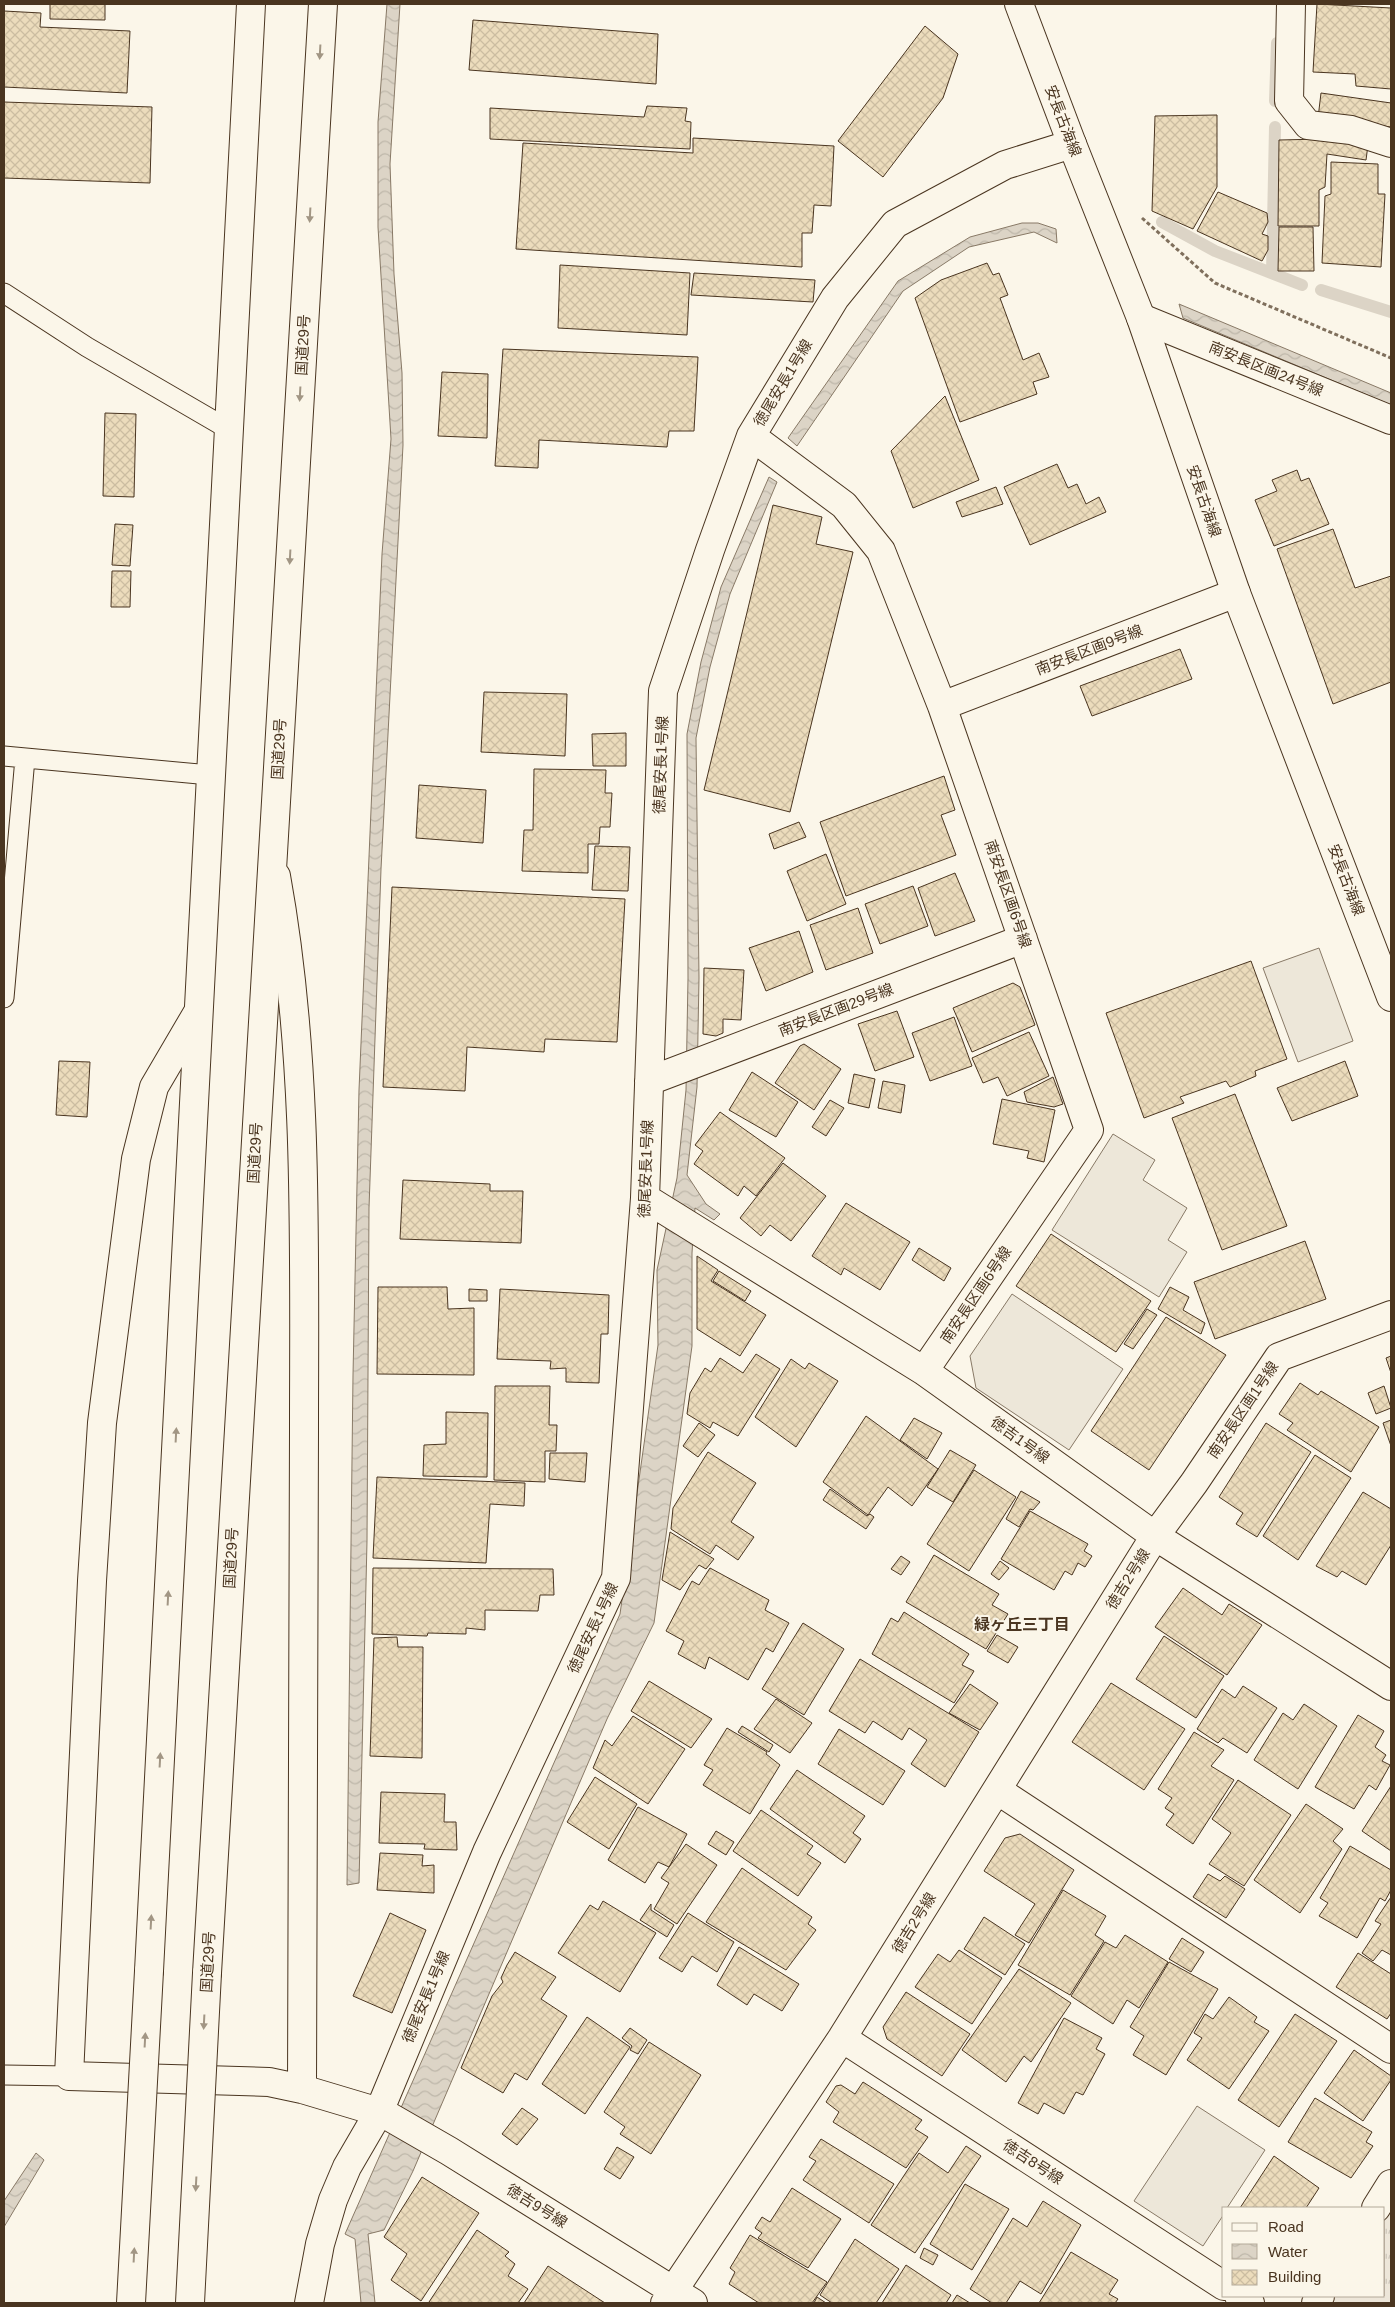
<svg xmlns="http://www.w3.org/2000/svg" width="1395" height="2307" font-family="Arial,'Noto Sans JP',sans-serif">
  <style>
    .park { fill: url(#park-tufts); stroke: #887966 }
    .parking { fill: #ede7d9; stroke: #887966 }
    .water { fill: url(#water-waves); stroke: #887966 }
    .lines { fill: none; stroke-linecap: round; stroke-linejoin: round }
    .stream { stroke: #dcd4c6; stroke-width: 12 }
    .building { fill: url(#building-cross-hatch); stroke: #4a3520 }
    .service-casing { stroke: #4a3520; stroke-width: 21 }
    .minor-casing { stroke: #4a3520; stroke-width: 30 }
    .tertiary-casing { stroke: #4a3520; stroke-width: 30 }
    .trunk-casing { stroke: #4a3520; stroke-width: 30 }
    .path { stroke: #7f6f5c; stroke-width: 3; stroke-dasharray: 4 2.5; stroke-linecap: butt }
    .service { stroke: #fbf6e9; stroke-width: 19 }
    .minor { stroke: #fbf6e9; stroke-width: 28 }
    .tertiary { stroke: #fbf6e9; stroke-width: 28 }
    .trunk { stroke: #fbf6e9; stroke-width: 28 }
    .trunk-bridge-casing { stroke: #4a3520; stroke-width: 30; stroke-linecap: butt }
    .trunk-bridge { stroke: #fbf6e9; stroke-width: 28 }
    .oneway { fill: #a29684 }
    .labels { text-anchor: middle; stroke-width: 4; stroke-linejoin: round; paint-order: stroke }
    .street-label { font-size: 15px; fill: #4a3520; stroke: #fbf6e9 }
    .neighbourhood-label { font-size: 16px; font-weight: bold; fill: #4a3520; stroke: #fbf6e9 }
  </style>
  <defs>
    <pattern id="park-tufts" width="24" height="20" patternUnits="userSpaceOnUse" patternTransform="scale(1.25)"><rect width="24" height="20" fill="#ede6d9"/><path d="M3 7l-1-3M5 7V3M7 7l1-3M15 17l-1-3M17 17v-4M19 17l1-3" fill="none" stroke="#cdc6ba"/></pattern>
    <pattern id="water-waves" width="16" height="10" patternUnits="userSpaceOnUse" patternTransform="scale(1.25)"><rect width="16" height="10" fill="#dcd4c6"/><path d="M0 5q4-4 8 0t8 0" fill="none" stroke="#beb7aa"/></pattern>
    <pattern id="building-cross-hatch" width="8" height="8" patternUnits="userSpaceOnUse" patternTransform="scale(1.25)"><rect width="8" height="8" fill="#ecdcbc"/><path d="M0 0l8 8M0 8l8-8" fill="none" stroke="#ccbda1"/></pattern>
  </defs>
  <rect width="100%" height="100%" fill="#fbf6e9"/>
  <path class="park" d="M1391,2206V2303H1327L1332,2296H1384V2218Z"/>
  <path class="parking" d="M1319,948L1353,1041L1298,1062L1263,968Z
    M1113,1134L1155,1160L1143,1180L1187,1208L1168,1240L1187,1252L1159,1297L1052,1230Z
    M1012,1294L1123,1369L1069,1450L976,1388L970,1356Z
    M1197,2106L1265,2150L1227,2208H1224V2214L1203,2246L1134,2201Z"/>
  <path class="water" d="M387,4H400L390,164L394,274L402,373L403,445L381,869L369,1208L367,1541L359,1883L347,1885L353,1375L359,1090L382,554L391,439L378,227V122Z
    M1022,223H1038L1056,229L1057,243L1034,232L969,247L903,291L797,446L788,438L898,281L970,237Z
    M1179,304L1391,393V405L1183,318Z
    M769,477L777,482L730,594L710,667L696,738L699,978L697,1087L687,1175L706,1204L720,1214L714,1220L695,1208L692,1253V1346L654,1623L607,1719L413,2171L384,2230L368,2234L375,2303H361L355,2239L345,2234L620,1614L658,1345L657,1270L677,1178L686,1090L688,978L687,734L701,662L721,587Z
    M36,2153L44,2160L4,2227V2201Z"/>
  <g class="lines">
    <path class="stream" d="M1275,101L1277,43
      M1162,222L1215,251L1302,285
      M1272,273L1275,127
      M1321,290L1391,312"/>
  </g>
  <path class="building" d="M50,4H105V20L50,19Z
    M1317,4L1391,8V89L1356,86L1355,74L1313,72Z
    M4,11L41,13L40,27L130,31L127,93L4,87Z
    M473,20L658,34L656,84L469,70Z
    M925,26L958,54L943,98L883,177L838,141Z
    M1321,93L1391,103V127L1318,118Z
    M4,102L152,107L150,183L4,178Z
    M647,106L687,108L685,121L691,122L690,149L490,139V108L644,117Z
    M1217,115V187L1193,229L1152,211L1155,116Z
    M693,138L834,146L831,206L814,205L812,233H802V267L516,249L523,143L693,153Z
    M1323,139L1368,145L1366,160L1327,154L1325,187L1319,190V226H1278L1279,140Z
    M1331,162L1378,164V194H1385L1381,267L1322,263L1325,196L1331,194Z
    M1218,192L1267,213L1268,222L1262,234L1268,236V250L1262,261L1197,231Z
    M1279,227H1313L1314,271H1278Z
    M987,263L993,275L999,273L1008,295L1000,298L1023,360L1039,353L1049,377L1033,382L1037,394L960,422L915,298L941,280Z
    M560,265L690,273L687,335L558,328Z
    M694,273L815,280L813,302L691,295Z
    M503,349L698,357L694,431H669L667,447L539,440L538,468L495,466Z
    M442,372L488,374L487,438L438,436Z
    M945,396L979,480L913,508L891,451Z
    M105,413L136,414L134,497L103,496Z
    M1057,464L1068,488L1077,484L1086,504L1099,497L1106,512L1030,545L1004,487Z
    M1297,470L1301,481L1309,478L1329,524L1274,546L1255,500L1277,491L1272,480Z
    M996,487L1003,504L962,517L956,502Z
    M773,505L822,517L816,544L853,552L790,812L704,790Z
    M115,524L133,525L130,566L112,565Z
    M1333,529L1355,588L1391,576V682L1333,704L1277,549Z
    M112,571H131L130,607H111Z
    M1180,649L1192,679L1092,716L1080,686Z
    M484,692L567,694L565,756L481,752Z
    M626,733V766H593L592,734Z
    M534,769L606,770L605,793H612L610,827H600L599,844H588V873L522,871L524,830H533Z
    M944,776L955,810L941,815L956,855L846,896L820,822Z
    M419,785L486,790L483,843L416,838Z
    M799,822L806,837L774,849L769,834Z
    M595,846L630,847L628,891L592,890Z
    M826,854L846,904L807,921L787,871Z
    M955,873L975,921L935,936L918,888Z
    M913,886L928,926L880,944L865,904Z
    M392,887L625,899L617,1042L545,1039L544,1052L467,1047L465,1091L383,1087Z
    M858,908L873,953L826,970L810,925Z
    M799,931L813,972L766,991L749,948Z
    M1251,961L1287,1059L1255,1071L1256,1076L1230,1087L1226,1081L1180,1097L1184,1103L1144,1118L1106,1013Z
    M704,968L744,970L741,1020L723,1019V1033L716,1036L703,1034Z
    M1013,983L1020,987L1035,1025L972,1052L953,1008Z
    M897,1011L914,1057L875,1071L858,1024Z
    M954,1017L972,1066L930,1081L912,1033Z
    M1029,1032L1049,1076L1007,1096L998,1077L983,1083L972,1058Z
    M804,1044L841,1069L814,1110L775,1083L800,1046Z
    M59,1061L90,1062L87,1117L56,1115Z
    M1345,1061L1358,1096L1292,1121L1277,1088Z
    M752,1072L798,1102L776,1137L729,1110Z
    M854,1074L875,1079L869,1108L848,1103Z
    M1053,1077L1063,1104L1054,1107L1027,1102L1024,1092Z
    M883,1081L905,1085L901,1113L878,1108Z
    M1235,1094L1287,1226L1222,1250L1172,1118Z
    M1002,1099L1055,1110L1044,1162L1027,1158L1029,1151L993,1144Z
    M830,1100L844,1108L826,1136L812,1127Z
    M720,1112L785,1158L756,1196L744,1186L738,1196L694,1164L703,1151L695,1145Z
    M783,1163L826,1196L791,1241L770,1225L761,1236L740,1218Z
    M403,1180L490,1184V1191H523L521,1243L400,1239Z
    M846,1203L910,1242L880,1290L844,1268L841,1275L812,1256Z
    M1051,1234L1151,1301L1116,1352L1016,1286Z
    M1305,1241L1326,1299L1215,1339L1194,1282Z
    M919,1248L951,1268L944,1281L912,1260Z
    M697,1256L718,1270L711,1281L766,1315L740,1356L697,1329Z
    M719,1271L751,1291L745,1301L713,1281Z
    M378,1287H447L448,1309L474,1308V1375L377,1374Z
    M1170,1287L1189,1297L1183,1310L1205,1323L1201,1334L1158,1309Z
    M469,1289L487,1290V1301H469Z
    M500,1289L609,1295L608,1334H601L599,1383L566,1382V1368L550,1369L551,1361L497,1359Z
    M1147,1309L1157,1315L1133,1349L1124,1344Z
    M1166,1317L1226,1355L1149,1470L1091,1431Z
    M756,1354L780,1369L738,1436L713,1422L710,1428L687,1414L690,1393L705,1368L711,1372L720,1358L743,1373Z
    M1391,1356V1373L1386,1358Z
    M791,1359L805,1369L809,1363L838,1381L796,1447L755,1417Z
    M1300,1383L1318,1395L1321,1391L1379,1427L1351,1472L1287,1430L1293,1423L1279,1414Z
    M495,1386H550L549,1425H557L556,1451H545V1482L494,1480Z
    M1384,1386L1391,1408L1376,1414L1368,1393Z
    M446,1412L488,1413L487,1477L423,1476L424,1445L446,1444Z
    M866,1416L938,1469L912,1506L888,1487L868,1515L823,1482Z
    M914,1418L942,1433L927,1459L900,1440Z
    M1391,1420V1446L1383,1423Z
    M699,1423L715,1435L698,1457L683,1446Z
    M1266,1423L1311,1452L1257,1537L1236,1524L1243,1513L1219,1497Z
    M950,1450L976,1465L953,1502L927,1487Z
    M708,1452L756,1483L731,1522L754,1537L738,1560L716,1545L710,1554L671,1529L673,1508Z
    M550,1453H587L585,1482L549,1479Z
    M1315,1455L1351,1478L1298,1560L1263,1536Z
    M974,1470L1016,1497L969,1571L927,1544Z
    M377,1477L525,1483L524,1506L490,1504L486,1563L373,1558Z
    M830,1489L867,1516L870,1514L874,1517L866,1529L823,1500Z
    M1021,1491L1040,1502L1033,1510L1030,1509L1019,1527L1006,1519Z
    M1363,1492L1391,1509V1545L1366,1585L1342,1571L1337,1577L1316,1566Z
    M1030,1511L1088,1544L1084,1551L1092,1556L1085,1567L1078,1563L1072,1575L1065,1571L1054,1590L1001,1559Z
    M670,1532L714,1559L706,1569L699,1565L680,1590L662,1580Z
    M934,1555L999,1594L992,1605L1008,1614L986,1649L906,1602Z
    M901,1556L910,1562L901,1575L891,1569Z
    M1000,1561L1009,1568L999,1580L991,1574Z
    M373,1568L553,1569L554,1595H540L538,1611L485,1610V1630L466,1628V1634L428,1633L427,1636L372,1634Z
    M710,1568L769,1600L765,1610L789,1623L773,1652L766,1648L748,1680L709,1657L705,1669L678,1654L684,1641L666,1631L692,1581L699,1585Z
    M1183,1588L1222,1615L1229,1604L1262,1625L1227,1675L1155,1627Z
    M904,1612L969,1654L962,1665L974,1671L954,1703L872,1654L891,1618L898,1622Z
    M803,1623L844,1649L804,1715L762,1689Z
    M997,1635L1018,1647L1008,1663L987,1651Z
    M1164,1636L1224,1676L1196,1718L1136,1679Z
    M397,1637L398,1647H423L422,1758L370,1756L374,1638Z
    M860,1659L979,1732L945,1787L911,1764L927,1740L909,1728L902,1740L873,1721L865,1733L829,1711Z
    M649,1681L712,1719L691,1748L631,1711Z
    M1111,1683L1185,1729L1144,1790L1072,1742Z
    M970,1684L998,1703L980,1730L949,1713Z
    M1243,1686L1277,1708L1247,1753L1223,1738L1218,1743L1197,1729L1222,1689L1235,1698Z
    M776,1699L812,1723L790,1753L754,1729Z
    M1304,1704L1337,1726L1298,1789L1254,1760L1283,1713L1293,1720Z
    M1358,1715L1384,1731L1375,1747L1386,1755L1382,1761L1390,1765L1376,1790L1369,1785L1354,1809L1315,1787Z
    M633,1716L685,1749L648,1804L593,1768L605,1740L612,1746Z
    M742,1726L773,1745L769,1752L738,1732Z
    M727,1728L767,1752L766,1754L780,1765L750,1814L703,1785L713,1770L704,1765Z
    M839,1729L905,1771L883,1805L818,1764Z
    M1194,1732L1224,1750L1211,1766L1234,1780L1193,1844L1166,1825L1174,1814L1165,1808L1172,1798L1158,1789Z
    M797,1770L865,1816L853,1833L861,1839L845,1863L770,1809Z
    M595,1777L637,1804L609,1849L567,1822Z
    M1238,1780L1291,1815L1244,1886L1209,1864L1231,1833L1212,1819Z
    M1391,1786V1851L1362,1831Z
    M381,1792L445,1794L444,1822H456L457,1850L424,1849L425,1844L379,1843Z
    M1306,1804L1343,1829L1333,1841L1342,1849L1300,1913L1254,1880Z
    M638,1807L687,1834L669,1867L658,1862L645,1883L608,1860Z
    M761,1810L813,1846L807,1854L821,1863L798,1896L733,1851Z
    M716,1831L734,1842L726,1855L708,1844Z
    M1020,1834L1074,1870L1029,1943L1015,1935L1035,1904L984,1871L1005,1838Z
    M686,1844L717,1865L677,1924L654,1909L669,1883L661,1878Z
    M1350,1846L1391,1870V1890L1385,1901L1380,1898L1357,1938L1319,1916L1328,1903L1320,1898Z
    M380,1853L423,1855L422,1866L434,1865V1893L377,1890Z
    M742,1868L812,1917L808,1924L816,1930L786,1970L706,1922Z
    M1208,1874L1220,1881L1225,1876L1245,1889L1226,1918L1193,1897Z
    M1063,1890L1106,1916L1095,1935L1104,1941L1070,1995L1018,1965Z
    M1391,1897V1955L1382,1950L1373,1961L1362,1953L1381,1924L1375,1921Z
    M603,1901L656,1933L620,1992L558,1953L590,1905L598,1910Z
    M651,1904V1910L674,1925L667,1937L640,1920Z
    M390,1913L426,1930L392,2013L353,1996Z
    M688,1913L734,1942L717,1972L692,1956L682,1972L659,1958Z
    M984,1917L1025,1944L1005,1975L964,1949Z
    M1125,1935L1168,1962L1139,2008L1127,2000L1113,2024L1071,1996L1105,1942L1116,1948Z
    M1182,1938L1204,1952L1191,1972L1169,1959Z
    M739,1947L799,1984L782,2011L754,1994L747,2005L717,1985Z
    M959,1950L1002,1978L972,2024L915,1987L938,1954L950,1962Z
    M515,1952L556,1977L541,1999L567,2016L527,2080L515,2073L503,2093L461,2068L492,1996L503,1982L501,1978L507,1965Z
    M1358,1953L1391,1974V2013L1387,2019L1336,1987Z
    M1169,1962L1218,1989L1166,2075L1133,2055L1144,2036L1130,2027Z
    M1019,1969L1071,2003L1031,2062L1024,2056L1006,2082L962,2050Z
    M906,1992L970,2034L942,2076L887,2039L883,2027Z
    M1229,1997L1257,2017L1254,2022L1269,2031L1229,2089L1187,2060L1202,2038L1194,2033L1205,2014L1213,2019Z
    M1295,2014L1337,2041L1279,2127L1238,2100Z
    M587,2017L630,2047L585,2114L542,2084Z
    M1064,2018L1102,2038L1096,2049L1105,2054L1083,2095L1076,2092L1064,2114L1044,2103L1038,2114L1018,2103Z
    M630,2028L647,2040L638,2054L630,2050L632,2046L622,2038Z
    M649,2042L701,2075L651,2154L620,2134L625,2127L604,2112Z
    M1354,2050L1391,2076V2080L1363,2121L1324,2093Z
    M863,2082L922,2120L915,2129L928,2137L906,2168L833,2122L839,2112L826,2102L836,2086L841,2085L855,2094Z
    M1315,2098L1372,2132L1366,2142L1373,2146L1351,2178L1288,2142Z
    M522,2108L538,2119L517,2145L502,2134Z
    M821,2139L894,2184L869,2223L803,2180L816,2161L809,2157Z
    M966,2146L981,2156L915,2253L871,2225L919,2153L948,2173Z
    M617,2147L634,2157L620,2179L604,2169Z
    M1274,2156L1319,2188L1306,2208H1240Z
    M422,2177L479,2213L421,2301L391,2280L407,2254L384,2237Z
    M965,2184L1009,2209L972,2270L930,2244Z
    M792,2188L841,2219L808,2268L758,2238L762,2233L755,2228L762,2217L770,2222Z
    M1043,2201L1081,2225L1041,2294L1020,2281L1006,2303H992L970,2289L1013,2218L1027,2227Z
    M477,2230L509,2252L505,2256L515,2264L508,2276L528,2289L518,2303H431L429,2302Z
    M750,2235L827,2282L812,2303H759L729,2284L735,2272L730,2268Z
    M855,2239L899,2269L876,2303H832L820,2295Z
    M924,2248L938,2255L933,2265L920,2258Z
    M1071,2252L1118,2280L1109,2294L1118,2299L1115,2303H1039Z
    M906,2265L951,2295L946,2303H882Z
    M548,2266L605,2303H524Z
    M957,2295L970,2303H952Z
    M817,2297L826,2303H814Z"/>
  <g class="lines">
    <defs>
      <path id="service" d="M4,293L87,347L228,429
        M4,756L210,775
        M4,998L25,758
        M4,2075L69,2076"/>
      <path id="minor" d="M1291,4L1289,101L1308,125L1351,130L1391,143
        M1141,318L1391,420
        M751,436L844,505L881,551L942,706L1089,1130L924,1371
        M942,706L1236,593
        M276,876C309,1058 304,1246 304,1430C303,1650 303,1869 302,2089
        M198,1012L154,1087L136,1159L102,1423L92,1581L69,2076L269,2082L302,2089L379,2112L390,2117L449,2151L693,2303
        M649,1081L1023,939
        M645,1198L924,1371L1155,1536L1391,1686
        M997,1790L1391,2049
        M842,2038L1224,2286
        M1376,2208L1391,2184
        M1239,2296L1250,2303
        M309,2303L320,2244L333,2200L347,2167L379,2112L487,1852L616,1578L645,1198L663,691L710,550L751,436L835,298L895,224L1005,165L1072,144
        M665,2303L842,2038L1155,1536L1194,1483L1279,1357L1391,1315
        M1316,2303L1320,2296"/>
      <path id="tertiary" d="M1019,4L1072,144L1141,318L1236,593L1391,997"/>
      <path id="trunk" d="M149,1971L251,4
        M207,1973L323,4"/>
    </defs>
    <use href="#service" class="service-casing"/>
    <use href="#minor" class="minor-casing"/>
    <use href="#tertiary" class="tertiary-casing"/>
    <use href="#trunk" class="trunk-casing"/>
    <path class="path" d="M1142,218L1215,283L1391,358"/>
    <use href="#service" class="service"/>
    <use href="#minor" class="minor"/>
    <use href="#tertiary" class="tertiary"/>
    <use href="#trunk" class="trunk"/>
    <defs>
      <path id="trunk-bridge" d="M131,2303L149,1971
        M190,2303L207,1973"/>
    </defs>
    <use href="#trunk-bridge" class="trunk-bridge-casing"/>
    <use href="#trunk-bridge" class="trunk-bridge"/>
  </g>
  <defs><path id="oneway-solid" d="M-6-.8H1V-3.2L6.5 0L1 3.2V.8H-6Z" transform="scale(1.25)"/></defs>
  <g class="oneway">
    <use href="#oneway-solid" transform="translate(320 52) rotate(93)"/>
    <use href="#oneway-solid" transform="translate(310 215) rotate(93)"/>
    <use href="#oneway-solid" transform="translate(300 394) rotate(93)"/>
    <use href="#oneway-solid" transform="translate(290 557) rotate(93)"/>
    <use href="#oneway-solid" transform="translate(176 1435) rotate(-87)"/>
    <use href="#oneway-solid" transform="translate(168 1598) rotate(-87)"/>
    <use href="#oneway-solid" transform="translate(160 1760) rotate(-87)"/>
    <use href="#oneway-solid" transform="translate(151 1922) rotate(-87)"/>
    <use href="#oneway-solid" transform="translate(204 2022) rotate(93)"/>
    <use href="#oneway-solid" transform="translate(145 2040) rotate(-87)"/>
    <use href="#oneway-solid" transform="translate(196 2184) rotate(93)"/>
    <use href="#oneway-solid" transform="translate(134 2255) rotate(-87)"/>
  </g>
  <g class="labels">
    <g class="street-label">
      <text transform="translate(1063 121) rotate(69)" y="5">安長古海線</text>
      <text transform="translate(303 345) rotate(-87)" y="5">国道29号</text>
      <text transform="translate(1266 369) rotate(22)" y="5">南安長区画24号線</text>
      <text transform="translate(783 383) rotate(-59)" y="5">徳尾安長1号線</text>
      <text transform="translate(1204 501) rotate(71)" y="5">安長古海線</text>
      <text transform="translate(1089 650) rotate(-21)" y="5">南安長区画9号線</text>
      <text transform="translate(279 749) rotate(-87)" y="5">国道29号</text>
      <text transform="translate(661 765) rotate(-88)" y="5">徳尾安長1号線</text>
      <text transform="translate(1346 880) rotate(69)" y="5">安長古海線</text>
      <text transform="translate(1008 894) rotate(71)" y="5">南安長区画6号線</text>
      <text transform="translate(836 1010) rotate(-21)" y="5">南安長区画29号線</text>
      <text transform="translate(255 1153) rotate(-87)" y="5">国道29号</text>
      <text transform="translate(646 1169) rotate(-88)" y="5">徳尾安長1号線</text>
      <text transform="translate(976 1295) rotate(-56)" y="5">南安長区画6号線</text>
      <text transform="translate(1243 1410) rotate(-56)" y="5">南安長区画1号線</text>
      <text transform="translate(1020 1440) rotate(36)" y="5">徳吉1号線</text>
      <text transform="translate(231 1558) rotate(-87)" y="5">国道29号</text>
      <text transform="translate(1128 1579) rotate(-58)" y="5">徳吉2号線</text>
      <text transform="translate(593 1628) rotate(-65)" y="5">徳尾安長1号線</text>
      <text transform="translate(914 1923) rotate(-58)" y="5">徳吉2号線</text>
      <text transform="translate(208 1962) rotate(-87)" y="5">国道29号</text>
      <text transform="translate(426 1997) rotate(-67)" y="5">徳尾安長1号線</text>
      <text transform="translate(1033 2162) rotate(33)" y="5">徳吉8号線</text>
      <text transform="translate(537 2206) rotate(32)" y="5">徳吉9号線</text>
    </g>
    <g class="neighbourhood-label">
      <text x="1022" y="1630">緑ヶ丘三丁目</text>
    </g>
  </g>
  <rect width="1395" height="2307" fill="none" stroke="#4a3520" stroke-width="10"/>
  <rect x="1222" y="2207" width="162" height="90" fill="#fbf6e9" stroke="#b4a999"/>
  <rect x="1232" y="2223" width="25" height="8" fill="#fbf6e9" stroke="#b4a999"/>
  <text x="1268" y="2232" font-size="15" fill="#4a3520">Road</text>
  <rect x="1232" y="2244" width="25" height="15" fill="url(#water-waves)" stroke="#b4a999"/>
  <text x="1268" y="2257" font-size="15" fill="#4a3520">Water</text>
  <rect x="1232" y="2270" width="25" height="15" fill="url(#building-cross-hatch)" stroke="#b4a999"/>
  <text x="1268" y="2282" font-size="15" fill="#4a3520">Building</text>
</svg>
